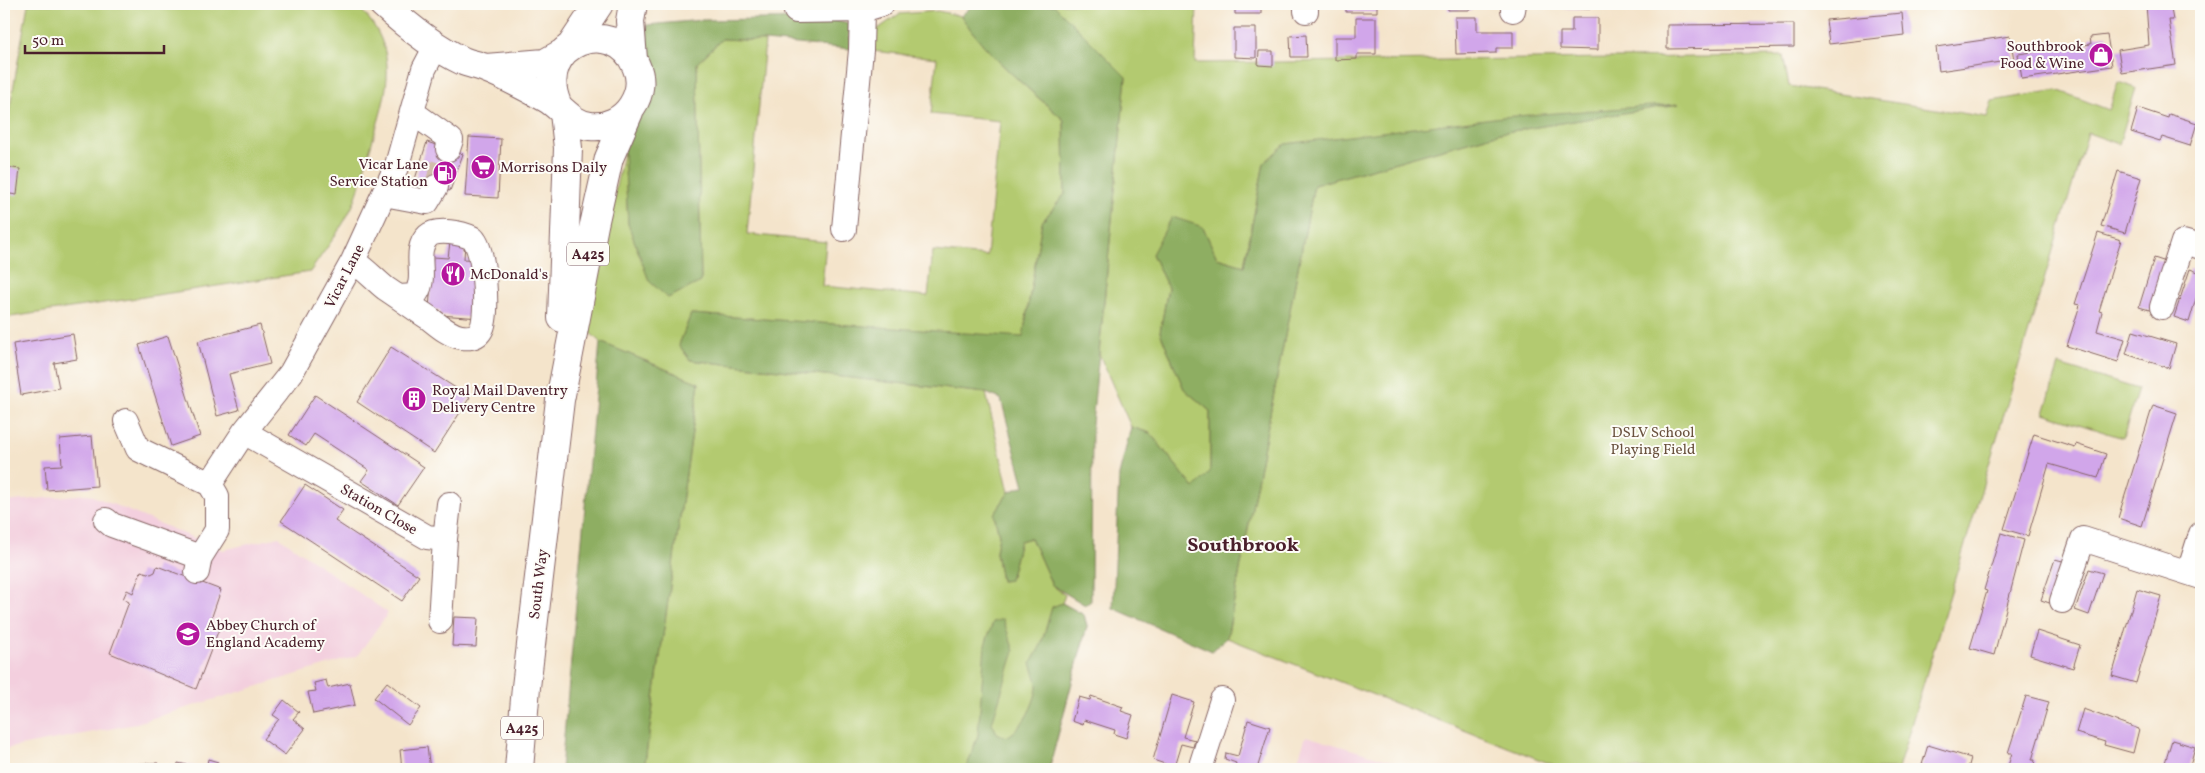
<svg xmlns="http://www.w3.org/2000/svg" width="2205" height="773" font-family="Vollkorn,serif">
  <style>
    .built { fill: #f3cfde }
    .green { fill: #b3ca6f; stroke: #7e744d }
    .forest { fill: #8eae62; stroke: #6c6646 }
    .building { fill: #d1a6ea }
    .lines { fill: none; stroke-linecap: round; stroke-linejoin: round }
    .minor-tunnel { stroke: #d2bdab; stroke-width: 24; stroke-dasharray: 24 12; stroke-linecap: butt }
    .minor-casing { stroke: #866463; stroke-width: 26 }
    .major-casing { stroke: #866463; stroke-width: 30 }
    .minor { stroke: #fff; stroke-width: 24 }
    .major { stroke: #fff; stroke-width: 28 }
    .labels { text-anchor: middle; stroke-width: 4; stroke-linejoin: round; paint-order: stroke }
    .shield { fill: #fdfcf7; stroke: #806168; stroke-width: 1 }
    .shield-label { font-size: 14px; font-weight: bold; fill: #4a1f2b }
    .poi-label { font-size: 15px; fill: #4a1f2b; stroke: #fdfcf7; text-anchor: start }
    .street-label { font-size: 15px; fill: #4a1f2b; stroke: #fdfcf7 }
    .park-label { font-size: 15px; fill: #6a523f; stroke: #fdfcf7 }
    .district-label { font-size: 20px; font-weight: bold; fill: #4a1f2b; stroke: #fdfcf7 }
  </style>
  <rect width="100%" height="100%" fill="#fdfcf7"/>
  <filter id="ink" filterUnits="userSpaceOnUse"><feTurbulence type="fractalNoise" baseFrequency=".02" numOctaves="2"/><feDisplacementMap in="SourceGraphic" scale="10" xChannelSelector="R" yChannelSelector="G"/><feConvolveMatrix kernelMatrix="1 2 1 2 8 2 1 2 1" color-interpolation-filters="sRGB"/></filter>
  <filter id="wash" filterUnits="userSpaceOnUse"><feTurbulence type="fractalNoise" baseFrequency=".0096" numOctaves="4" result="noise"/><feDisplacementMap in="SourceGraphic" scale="20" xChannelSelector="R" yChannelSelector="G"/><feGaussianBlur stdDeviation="1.12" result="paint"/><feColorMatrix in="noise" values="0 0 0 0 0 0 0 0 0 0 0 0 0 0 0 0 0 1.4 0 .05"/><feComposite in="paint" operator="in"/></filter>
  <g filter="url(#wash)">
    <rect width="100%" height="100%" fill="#f4e4cb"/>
    <path class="built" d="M88,494L223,550L279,537L388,613L357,656L130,725L4,749V502Z
      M1306,736L1418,769H1295Z"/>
    <path class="green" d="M28,4H355C405,49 386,96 369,152C363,170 360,190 352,207C341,230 324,251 310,272L4,318V141Z
      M1051,4H1108L1111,6L1115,4H1197L1195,63L1783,56L1789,86L1987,117L1992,101L2057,90L2109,110L2118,82L2136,88L2119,144L2088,133L1898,769H1564L1227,638L1314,185L1500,133L1671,105L1264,163L1244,266L1217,258L1203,227L1152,254L1168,288L1160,332L1184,389L1210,411V473L1194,488L1150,433L1131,427L1099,354L1126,77Z
      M938,11L961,16C989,57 1027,88 1064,120L1065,194L1042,222L1023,338L691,314L679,345L690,360L986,393L1009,492L994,514L999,535L996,553L1001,581L1010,580L1020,541L1031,538L1052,585L1065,595L1062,603L1084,615L1087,626L1049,769H644L699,383L600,342L586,329L624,149L628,224L701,281L697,63L722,39L765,41L747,234L826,242L822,286L928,296L933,251L987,256L1000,121L931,114L937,58L872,51L875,31L899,14Z
      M2059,365L2138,389L2123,438L2044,413Z"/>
    <path class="forest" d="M974,4L1054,5L1126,77L1092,424L1091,601L1085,605L1052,585L1031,538L1020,541L1010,580L1001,581L996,552L999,535L994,514L1009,492L1024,486L1001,399L986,393L690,360L679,345L691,314L1023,337L1042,222L1065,194L1064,120C1027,87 988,57 961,16Z
      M824,18L849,24L851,49L765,41L722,39L697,63L701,282L668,298L649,281L628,224L624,149L648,85L647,25L702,20Z
      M1679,104L1500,133L1314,185L1227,638L1212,651L1113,608L1119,475L1131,427L1150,433L1194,488L1210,472V411L1184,389L1160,332L1168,288L1152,254L1172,217L1203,227L1217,258L1244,266L1264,163L1285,144L1502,117Z
      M600,342L699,383L644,769H561Z
      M1062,603L1084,615L1087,626L1049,769H966L978,735L985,645L993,622L1003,619L1014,651L992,723L997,733L1006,737C1022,730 1035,704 1037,687C1037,680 1033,670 1031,663L1041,645L1052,607Z"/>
    <g id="blocks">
      <path class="building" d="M1235,4H1261V14H1235Z
        M1346,4H1377V12H1346Z
        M1448,4H1471V10H1448Z
        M1562,4H1591L1590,9L1561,8Z
        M2146,4H2170L2173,20H2169L2176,65L2122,73L2118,50L2149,45Z
        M1902,13L1904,35L1829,44L1826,20Z
        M1455,17H1477V31H1513V48H1496V53L1456,54Z
        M1356,18H1376V54H1357V59L1335,60V37H1356Z
        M1572,18H1598V50L1560,49V32H1572Z
        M1794,24V47L1667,49V25Z
        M1234,28H1256V58L1234,57Z
        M1306,35L1307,57H1291L1290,36Z
        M2107,35L2112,66L2022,79L2018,54L2091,44L2090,37Z
        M2010,36L2014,60L1939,71L1936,47Z
        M1259,51H1273V66L1258,65Z
        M2138,108L2168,118L2169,114L2197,123L2190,146L2162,137L2160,141L2131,132Z
        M469,137L501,139L498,198L465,196Z
        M427,142L463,154L450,191L415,179Z
        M4,157H7L6,167L20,169L17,195L4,193Z
        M2118,171L2141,178L2125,233L2101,226Z
        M2098,233L2121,240L2099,311L2102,312L2097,331L2125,339L2118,362L2067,346L2080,305L2075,304Z
        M450,242L465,243L464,259L476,260L480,318L440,315V310L429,309L433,257L448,258Z
        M2154,258L2169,263L2153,311L2139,307Z
        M2190,269L2201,273V282L2189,322L2174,317Z
        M260,325L270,364L229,374L239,410L217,416L198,341Z
        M2133,331L2176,344L2169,368L2126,354Z
        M73,334L77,359L54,363L59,388L21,395L13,344Z
        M168,336L200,436L171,446L139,345Z
        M391,347L470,397L434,453L357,402Z
        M315,395L424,467L398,505L361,481L369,470L314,434L306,446L289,435Z
        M2153,405L2177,413L2142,526L2118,518Z
        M2034,434L2075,447L2076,444L2106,454L2098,478L2049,464L2028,536L2004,529Z
        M92,436L97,486L47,490L45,466L62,465L60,439Z
        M305,485L343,510L335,521L419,576L402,601L281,521Z
        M2001,533L2024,540L1994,655L1970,648L1987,591L1984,590Z
        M2055,559L2070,563L2055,605L2041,600Z
        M157,566L221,590L209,625L219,629L196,689L110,653L129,602L123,599L127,590L133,593L141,571L151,574L155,572Z
        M2089,569L2103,573L2089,615L2075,610Z
        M2137,589L2161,596L2136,683L2112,676Z
        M454,617L478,618L476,647L452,646Z
        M2037,631L2080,645L2073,668L2030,655Z
        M326,680L328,688L350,683L355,705L313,714L308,692L316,691L314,683Z
        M387,682L421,708L408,725L374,698Z
        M1172,695L1194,702L1183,737L1195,740L1193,747L1181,744L1174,767L1153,760Z
        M1091,696L1123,707L1121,711L1133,715L1126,738L1114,734L1115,730L1084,720L1083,725L1072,721L1079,697L1090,700Z
        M2026,696L2049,702L2032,760H2035L2033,769H2007L2012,753H2008Z
        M284,700L299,712L293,719L305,729L285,755L263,739L279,719L273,715Z
        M2083,709L2139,729L2133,753L2104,745L2105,742L2076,733Z
        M1248,720L1270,727L1257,769H1234L1236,763L1225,759L1226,753L1238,756Z
        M2172,740L2195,747L2189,769H2163Z
        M1928,745L1971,758L1968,769L1921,768Z
        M427,747L430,769H402L400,750Z
        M208,759L218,762L217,769H206Z
        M158,763V769H114V764Z
        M178,763L201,768V769H177Z"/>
    </g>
  </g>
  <g filter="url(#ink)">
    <use href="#blocks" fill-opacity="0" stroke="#866463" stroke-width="1"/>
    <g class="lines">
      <path class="minor-tunnel" d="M436,187L448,149"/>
      <defs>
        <path id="minor" d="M1513,10L1514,4
          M796,11L862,10L882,4
          M1306,11V4
          M412,112L451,140L448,149
          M384,194L427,202L436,187
          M844,229L861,50L862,10
          M353,261C365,269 374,279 385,288C400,298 414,308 429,318C438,325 449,335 461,337C469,338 477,337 481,330C489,317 485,246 472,238C462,233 437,228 428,236C411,252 430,279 414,296L400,297
          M2162,307L2183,242L2201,247
          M126,421L138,449L210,484
          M244,432L427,537L445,539L440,621
          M210,484L244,432L291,373L353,261L397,165L424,69L436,46
          M106,520L112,525L200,557
          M445,539L449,504
          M197,572L200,557L217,530V496L210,484
          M2189,572L2201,534
          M2062,601L2083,539L2201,577
          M1200,769L1222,700"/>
        <path id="major" d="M383,4C407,26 433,47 463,61C470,64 478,65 485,68C506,76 526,87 546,98C562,107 571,124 590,126C607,128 623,120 632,106C640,94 642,79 636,66C615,14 532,41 557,104
          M571,46L599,4
          M633,59L630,21L633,4
          M486,68L545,63L561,54
          M562,318L568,148L564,113
          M519,769L526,687L560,400L594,225L609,158L629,112"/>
      </defs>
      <use href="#minor" class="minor-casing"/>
      <use href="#major" class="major-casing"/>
      <use href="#minor" class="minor"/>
      <use href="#major" class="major"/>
    </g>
  </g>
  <defs>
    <symbol id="shop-disc" viewBox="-11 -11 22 22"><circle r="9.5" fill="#b5179e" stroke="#fdfcf7"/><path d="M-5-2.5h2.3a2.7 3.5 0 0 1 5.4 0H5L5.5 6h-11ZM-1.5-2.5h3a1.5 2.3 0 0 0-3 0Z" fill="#fff"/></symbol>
    <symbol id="supermarket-disc" viewBox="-11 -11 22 22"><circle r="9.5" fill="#b5179e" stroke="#fdfcf7"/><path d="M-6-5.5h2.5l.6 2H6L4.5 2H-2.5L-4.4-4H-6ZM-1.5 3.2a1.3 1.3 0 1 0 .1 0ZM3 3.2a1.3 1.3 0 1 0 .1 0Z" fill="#fff"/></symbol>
    <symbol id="fuel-disc" viewBox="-11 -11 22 22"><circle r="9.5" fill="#b5179e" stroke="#fdfcf7"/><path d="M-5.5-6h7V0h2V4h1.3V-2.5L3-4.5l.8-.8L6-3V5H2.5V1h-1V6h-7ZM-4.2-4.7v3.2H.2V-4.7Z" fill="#fff"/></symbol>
    <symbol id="restaurant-disc" viewBox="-11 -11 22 22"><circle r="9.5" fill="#b5179e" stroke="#fdfcf7"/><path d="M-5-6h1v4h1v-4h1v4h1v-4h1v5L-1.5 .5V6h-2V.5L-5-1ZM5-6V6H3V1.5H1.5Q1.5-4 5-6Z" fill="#fff"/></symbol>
    <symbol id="building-disc" viewBox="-11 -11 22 22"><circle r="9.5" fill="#b5179e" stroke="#fdfcf7"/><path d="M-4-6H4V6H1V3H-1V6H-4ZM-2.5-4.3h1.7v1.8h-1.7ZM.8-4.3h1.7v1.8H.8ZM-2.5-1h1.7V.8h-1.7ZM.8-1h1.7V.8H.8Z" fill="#fff"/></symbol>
    <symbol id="school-disc" viewBox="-11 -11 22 22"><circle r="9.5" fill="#b5179e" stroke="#fdfcf7"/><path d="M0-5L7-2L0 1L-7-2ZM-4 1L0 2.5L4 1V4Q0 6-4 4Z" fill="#fff"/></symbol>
  </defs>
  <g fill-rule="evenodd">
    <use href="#shop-disc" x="2087" y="41" width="28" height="28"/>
    <use href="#supermarket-disc" x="469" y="153" width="28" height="28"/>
    <use href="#fuel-disc" x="431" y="159" width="28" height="28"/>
    <use href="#restaurant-disc" x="439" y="260" width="28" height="28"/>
    <use href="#building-disc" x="400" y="385" width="28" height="28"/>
    <use href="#school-disc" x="174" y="620" width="28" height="28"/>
  </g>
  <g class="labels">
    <g class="shield">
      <rect x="567" y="242.5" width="42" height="23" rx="4"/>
      <rect x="501" y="716.5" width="42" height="23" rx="4"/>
    </g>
    <g class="shield-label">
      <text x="588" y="259">A425</text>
      <text x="522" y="733">A425</text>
    </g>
    <g class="poi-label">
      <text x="2084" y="51" text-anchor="end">Southbrook<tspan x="2084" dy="17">Food &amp; Wine</tspan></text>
      <text x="428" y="169" text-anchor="end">Vicar Lane<tspan x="428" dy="17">Service Station</tspan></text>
      <text x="500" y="172">Morrisons Daily</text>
      <text x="470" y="279">McDonald's</text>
      <text x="432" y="395">Royal Mail Daventry<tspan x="432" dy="17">Delivery Centre</tspan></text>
      <text x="206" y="630">Abbey Church of<tspan x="206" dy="17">England Academy</tspan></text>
    </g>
    <g class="street-label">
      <text transform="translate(344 276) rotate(-63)" y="5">Vicar Lane</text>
      <text transform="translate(379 509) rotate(30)" y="5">Station Close</text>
      <text transform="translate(538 584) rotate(-83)" y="5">South Way</text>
    </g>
    <g class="park-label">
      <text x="1653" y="437">DSLV School<tspan x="1653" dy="17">Playing Field</tspan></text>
    </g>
    <g class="district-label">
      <text x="1243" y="551">Southbrook</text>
    </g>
  </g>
  <rect width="2205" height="773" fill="none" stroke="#fdfcf7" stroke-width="20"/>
  <path d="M25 45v8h139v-8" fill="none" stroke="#4a1f2b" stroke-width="2.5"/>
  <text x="32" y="45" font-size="15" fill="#4a1f2b" stroke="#fdfcf7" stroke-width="4" paint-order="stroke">50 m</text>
</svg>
